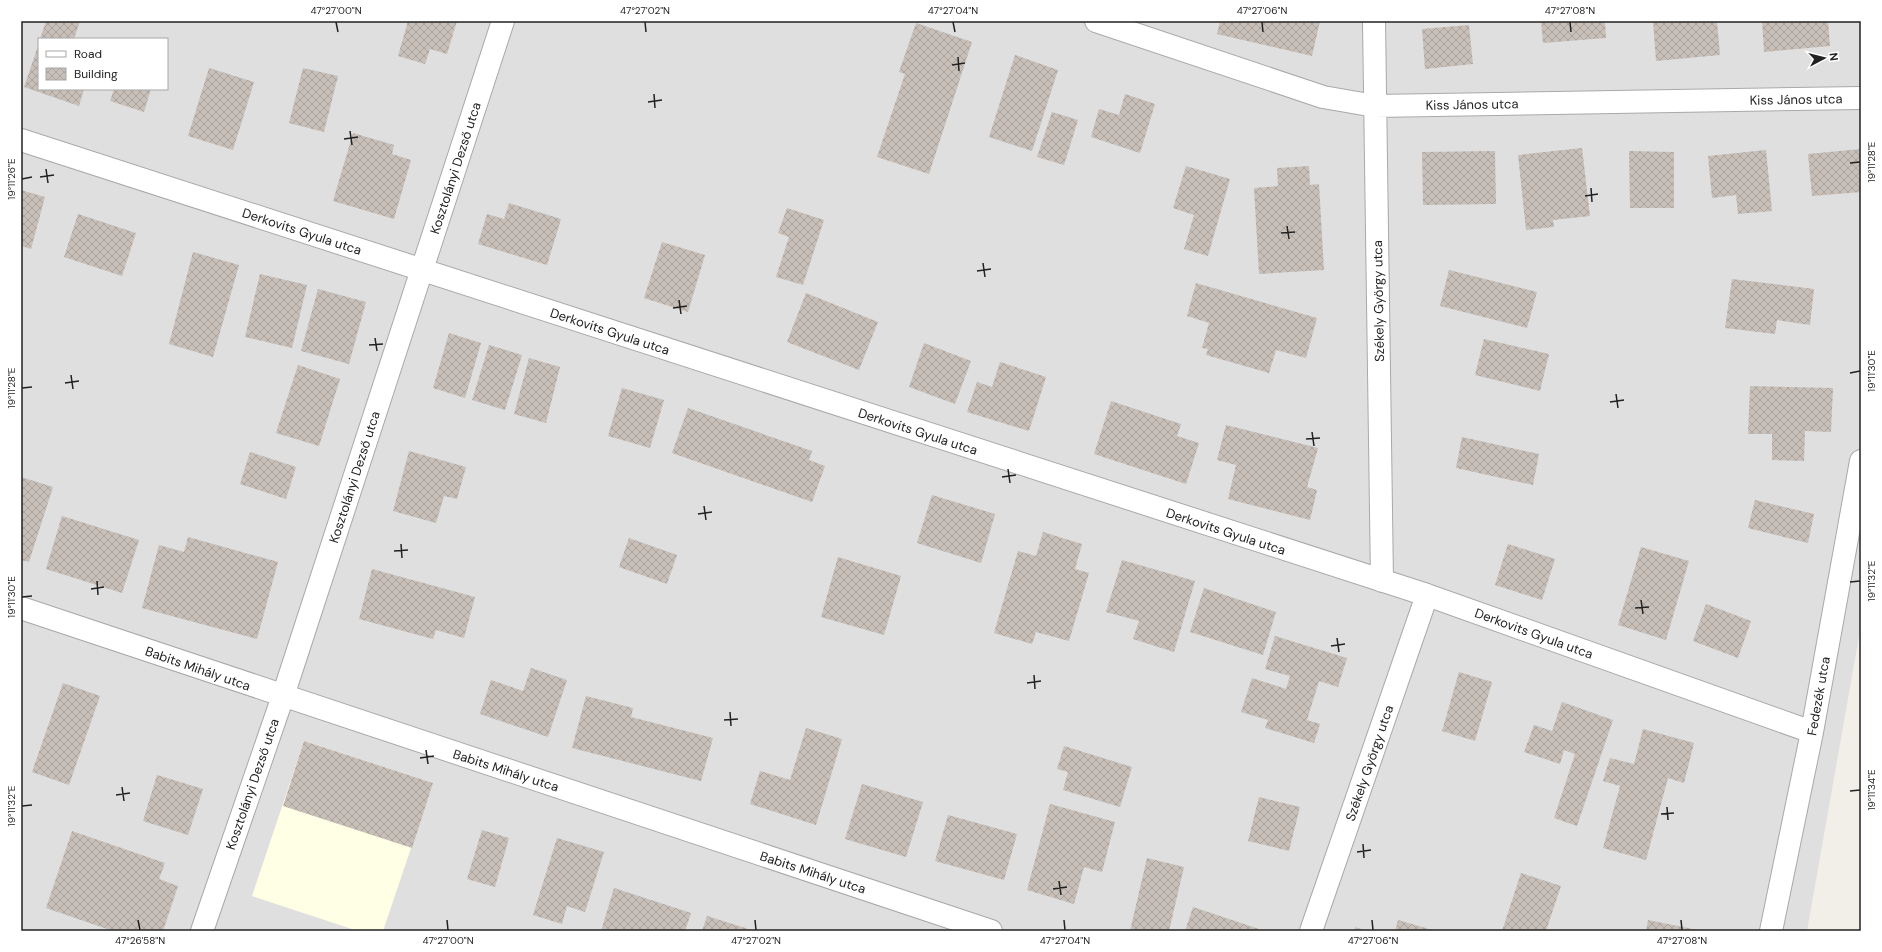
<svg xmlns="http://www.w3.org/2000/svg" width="1882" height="952" font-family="'DM Sans',sans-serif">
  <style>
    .residential { fill: #e0dfdf; fill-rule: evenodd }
    .education { fill: #ffffe5 }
    .building { fill: url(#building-cross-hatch) }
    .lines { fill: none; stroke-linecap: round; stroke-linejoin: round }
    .minor-casing { stroke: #a9a9a9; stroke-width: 24 }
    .minor { stroke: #fff; stroke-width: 22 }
    .ticks { fill: none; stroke: #222; stroke-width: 1.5 }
    .labels { text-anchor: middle; stroke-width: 3.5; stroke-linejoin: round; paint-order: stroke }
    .street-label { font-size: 13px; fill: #222; stroke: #fff }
    .neatline { fill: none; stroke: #222; stroke-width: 1.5 }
    .ticks-label { font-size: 10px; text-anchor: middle; fill: #222 }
  </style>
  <defs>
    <pattern id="building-cross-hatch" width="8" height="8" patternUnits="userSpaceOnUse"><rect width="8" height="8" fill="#c7bfb8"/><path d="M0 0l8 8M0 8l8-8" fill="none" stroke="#aba49e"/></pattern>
  </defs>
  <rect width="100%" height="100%" fill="#f2efe9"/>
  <path class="residential" d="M21,21H1861V625L1807,931H21ZM39,39H167V89H39Z"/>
  <path class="education" d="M304,741L433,783L383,931H358L252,896Z"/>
  <path class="building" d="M46,21H80L74,39H40Z
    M408,21H457L447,54L430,49L425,64L398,56Z
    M1220,21H1320L1312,56L1217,34Z
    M1541,21H1605L1606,38L1543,43Z
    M1653,21H1717L1720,55L1656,61Z
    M1762,21H1828L1830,46L1764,52Z
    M916,23L972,42L929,174L877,157L905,74L899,72Z
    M1469,25L1473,64L1425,69L1422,29Z
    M39,43V89H84L79,106L24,87Z
    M1015,55L1058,70L1032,151L989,137Z
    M209,68L254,82L233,150L188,136Z
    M303,68L338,76L324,132L289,123Z
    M114,89H151L144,112L110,101Z
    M1125,94L1155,104L1140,153L1091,137L1099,109L1119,115Z
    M1052,112L1078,120L1064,165L1037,157Z
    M353,133L394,145L392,154L411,160L394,219L333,201Z
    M1582,148L1590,216L1553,220L1554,227L1526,230L1518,155Z
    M1861,149V192L1812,196L1808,154Z
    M1766,150L1772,211L1738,214L1736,195L1712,198L1708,156Z
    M1495,151L1496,204L1423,205L1422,152Z
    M1629,151L1674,152V208H1630Z
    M1186,166L1230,179L1208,256L1184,249L1194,215L1173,208Z
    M1309,166L1310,185L1319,184L1324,270L1259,274L1254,188L1278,186L1277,168Z
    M21,190L45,197L31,249L21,246Z
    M509,203L561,219L547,265L478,244L487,214L504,219Z
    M787,208L824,220L803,285L776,277L789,237L778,233Z
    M78,214L136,233L122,276L64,257Z
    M662,242L705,255L688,312L644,298Z
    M193,252L239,265L213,357L169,344Z
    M1449,270L1537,292L1527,328L1440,306Z
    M260,274L307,285L292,348L245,337Z
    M1732,279L1814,289L1810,325L1777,320L1775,334L1725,328Z
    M1196,283L1317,318L1306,358L1276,350L1269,373L1206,355L1208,349L1202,348L1209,323L1187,316Z
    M318,289L366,302L349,364L301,351Z
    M806,293L878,322L859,370L787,342Z
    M449,333L481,343L465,398L433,388Z
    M1484,339L1549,354L1540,391L1475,375Z
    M924,343L971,361L955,404L909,387Z
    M489,345L522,355L505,410L472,400Z
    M529,358L560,367L546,423L514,414Z
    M1000,362L1046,377L1029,431L967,412L977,382L992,387Z
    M298,365L340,379L319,446L276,433Z
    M1750,386L1833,388L1831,432L1805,431L1804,461L1772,460V434H1748Z
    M622,388L664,400L650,448L608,436Z
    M1111,401L1181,424L1177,436L1199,443L1186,484L1094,454Z
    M688,408L812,451L809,460L825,466L812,502L672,453Z
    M1226,425L1318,448L1307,487L1317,490L1310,520L1228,499L1236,465L1217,460Z
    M1462,437L1539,454L1533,485L1456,468Z
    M409,451L466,467L457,499L444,496L436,523L393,511Z
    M250,452L296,467L286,499L240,484Z
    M21,477L53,487L29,562L21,560Z
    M932,495L995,514L981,563L917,543Z
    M1755,500L1814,514L1808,543L1748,528Z
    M62,516L139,540L122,593L46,569Z
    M1043,532L1082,544L1075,569L1089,573L1069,641L1036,632L1032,644L994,633L1018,551L1036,556Z
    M188,537L278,562L257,639L142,608L159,545L184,552Z
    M629,538L677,555L667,584L619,567Z
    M1508,544L1555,559L1542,600L1495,585Z
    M1641,547L1689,561L1666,640L1618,625Z
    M838,557L901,576L884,635L821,617Z
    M1122,560L1195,581L1174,652L1133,639L1139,621L1106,612Z
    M372,569L475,597L464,638L436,630L433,639L359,619Z
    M1204,588L1276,612L1263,655L1190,632Z
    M1706,604L1751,621L1738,658L1693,641Z
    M1275,636L1347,658L1338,687L1319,681L1307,720L1320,724L1314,743L1265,728L1268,720L1241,712L1252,678L1286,689L1290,676L1265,669Z
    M531,668L567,680L548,737L480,714L491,680L523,691Z
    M1459,672L1492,682L1475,741L1442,731Z
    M63,683L100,696L69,785L32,772Z
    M586,696L633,708L631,717L713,738L701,781L572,748Z
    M1562,702L1613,720L1577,826L1554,818L1575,754L1564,750L1560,764L1524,752L1534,725L1552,731Z
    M806,728L842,739L816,825L750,804L760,771L790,780Z
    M1643,729L1694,743L1684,783L1668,778L1646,860L1603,848L1620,786L1603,781L1610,758L1634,764Z
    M304,741L433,783L412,848L283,806Z
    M1064,746L1132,767L1120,807L1063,790L1068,772L1057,769Z
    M157,775L203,789L188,835L143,821Z
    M862,784L923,802L906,857L845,839Z
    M1259,797L1300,807L1289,851L1248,841Z
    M1050,804L1115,822L1102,872L1084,867L1074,904L1027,890Z
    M948,815L1017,834L1004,880L935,861Z
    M482,830L509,838L495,887L467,879Z
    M72,831L165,863L159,879L178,886L163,931H113L46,908Z
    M557,838L604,852L585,912L567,906L562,924L533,915Z
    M1147,858L1184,867L1169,931H1130Z
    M1521,873L1561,886L1546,931H1502Z
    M614,888L691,913L685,931H601Z
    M1193,907L1259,929L1258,931H1185Z
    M707,916L755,931H702Z
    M1398,920L1436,931H1395Z
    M1648,920L1698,930V931H1646Z
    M1355,927L1367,931H1354Z"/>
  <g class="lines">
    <defs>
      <path id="minor" d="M1096,21L1323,97L1375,106L1861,98
        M1374,21L1382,581
        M21,140L1427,595L1812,732
        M21,608L991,931
        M202,931L283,696L503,21
        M1311,931L1427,595
        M1771,931L1812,732L1861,461"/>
    </defs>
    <use href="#minor" class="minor-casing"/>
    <use href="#minor" class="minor"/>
  </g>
  <path class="ticks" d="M336,22L338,32M645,22L646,32M953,22L955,32M1262,22L1263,32M1570,22L1571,32M958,57L959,71M952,65L965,63M654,94L655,108M648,102L662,100M350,131L352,145M344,139L358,137M1850,163L1860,162M46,169L48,183M40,177L54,175M22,179L32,177M1591,188L1592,202M1585,196L1598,194M1287,226L1289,239M1281,233L1295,232M983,263L985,277M977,271L991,269M679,300L681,314M673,308L687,306M375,338L377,351M369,345L383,344M1850,373L1860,371M71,375L73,389M65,383L79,381M22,388L32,387M1616,394L1618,408M1610,402L1624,400M1312,432L1314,446M1306,439L1320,438M1008,469L1010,483M1002,477L1016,475M704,506L706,520M698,514L712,512M401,544L402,558M394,551L408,550M97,581L98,595M1850,582L1860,581M91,589L104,587M22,597L32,596M1641,600L1643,614M1635,608L1649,607M1337,638L1339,652M1331,646L1345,644M1034,675L1035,689M1027,683L1041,681M730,712L731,726M724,720L738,719M426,750L428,764M420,758L434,756M122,787L124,801M1850,791L1860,790M116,795L130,793M22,806L32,805M1667,807L1668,820M1661,814L1674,813M1363,844L1364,858M1357,852L1371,850M1059,881L1061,895M1053,889L1067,887M138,920L140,930M447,920L448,930M755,920L756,930M1064,920L1065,930M1372,920L1373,930M1681,920L1682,930"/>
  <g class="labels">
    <g class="street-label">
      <text transform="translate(1796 99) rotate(-1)" y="5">Kiss János utca</text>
      <text transform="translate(1472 104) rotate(-1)" y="5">Kiss János utca</text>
      <text transform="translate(455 168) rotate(-72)" y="5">Kosztolányi Dezső utca</text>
      <text transform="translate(302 231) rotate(18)" y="5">Derkovits Gyula utca</text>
      <text transform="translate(1378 301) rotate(-91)" y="5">Székely György utca</text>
      <text transform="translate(610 331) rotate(18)" y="5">Derkovits Gyula utca</text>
      <text transform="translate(918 431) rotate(18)" y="5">Derkovits Gyula utca</text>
      <text transform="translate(354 477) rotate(-72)" y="5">Kosztolányi Dezső utca</text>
      <text transform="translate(1226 531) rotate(18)" y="5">Derkovits Gyula utca</text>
      <text transform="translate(1534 633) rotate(20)" y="5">Derkovits Gyula utca</text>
      <text transform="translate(198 668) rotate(19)" y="5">Babits Mihály utca</text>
      <text transform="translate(1818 696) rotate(-80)" y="5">Fedezék utca</text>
      <text transform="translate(1369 763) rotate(-71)" y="5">Székely György utca</text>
      <text transform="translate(506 770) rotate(18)" y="5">Babits Mihály utca</text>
      <text transform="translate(252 784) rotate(-71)" y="5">Kosztolányi Dezső utca</text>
      <text transform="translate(813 872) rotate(18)" y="5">Babits Mihály utca</text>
    </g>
  </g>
  <rect width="1882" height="952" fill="none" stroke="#ffffff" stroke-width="44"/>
  <rect x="38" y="38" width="130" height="52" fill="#ffffff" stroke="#a7a7a7"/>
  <rect x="46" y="51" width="20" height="6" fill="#ffffff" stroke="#a7a7a7"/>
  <text x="74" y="58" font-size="12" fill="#222222">Road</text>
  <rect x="46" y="68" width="20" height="12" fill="url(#building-cross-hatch)" stroke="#a7a7a7"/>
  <text x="74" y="78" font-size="12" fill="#222222">Building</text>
  <g transform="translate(1824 58) rotate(83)" stroke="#ffffff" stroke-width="3" paint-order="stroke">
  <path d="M0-3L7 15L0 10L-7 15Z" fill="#222222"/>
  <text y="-6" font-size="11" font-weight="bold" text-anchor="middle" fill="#222222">N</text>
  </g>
  <rect x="22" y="22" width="1838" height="908" class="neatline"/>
  <g class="ticks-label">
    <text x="336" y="14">47°27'00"N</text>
    <text x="645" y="14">47°27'02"N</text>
    <text x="953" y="14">47°27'04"N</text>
    <text x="1262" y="14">47°27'06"N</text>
    <text x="1570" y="14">47°27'08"N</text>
    <text transform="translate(1871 162) rotate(-90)" y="4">19°11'28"E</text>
    <text transform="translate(11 179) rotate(-90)" y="4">19°11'26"E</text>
    <text transform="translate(1871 371) rotate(-90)" y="4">19°11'30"E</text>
    <text transform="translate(11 388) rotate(-90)" y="4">19°11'28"E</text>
    <text transform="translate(1871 581) rotate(-90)" y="4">19°11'32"E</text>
    <text transform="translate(11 597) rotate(-90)" y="4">19°11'30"E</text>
    <text transform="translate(1871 790) rotate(-90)" y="4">19°11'34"E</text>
    <text transform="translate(11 806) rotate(-90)" y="4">19°11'32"E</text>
    <text x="140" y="944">47°26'58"N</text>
    <text x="448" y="944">47°27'00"N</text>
    <text x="756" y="944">47°27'02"N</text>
    <text x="1065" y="944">47°27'04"N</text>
    <text x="1373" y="944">47°27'06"N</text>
    <text x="1682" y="944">47°27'08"N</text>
  </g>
</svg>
